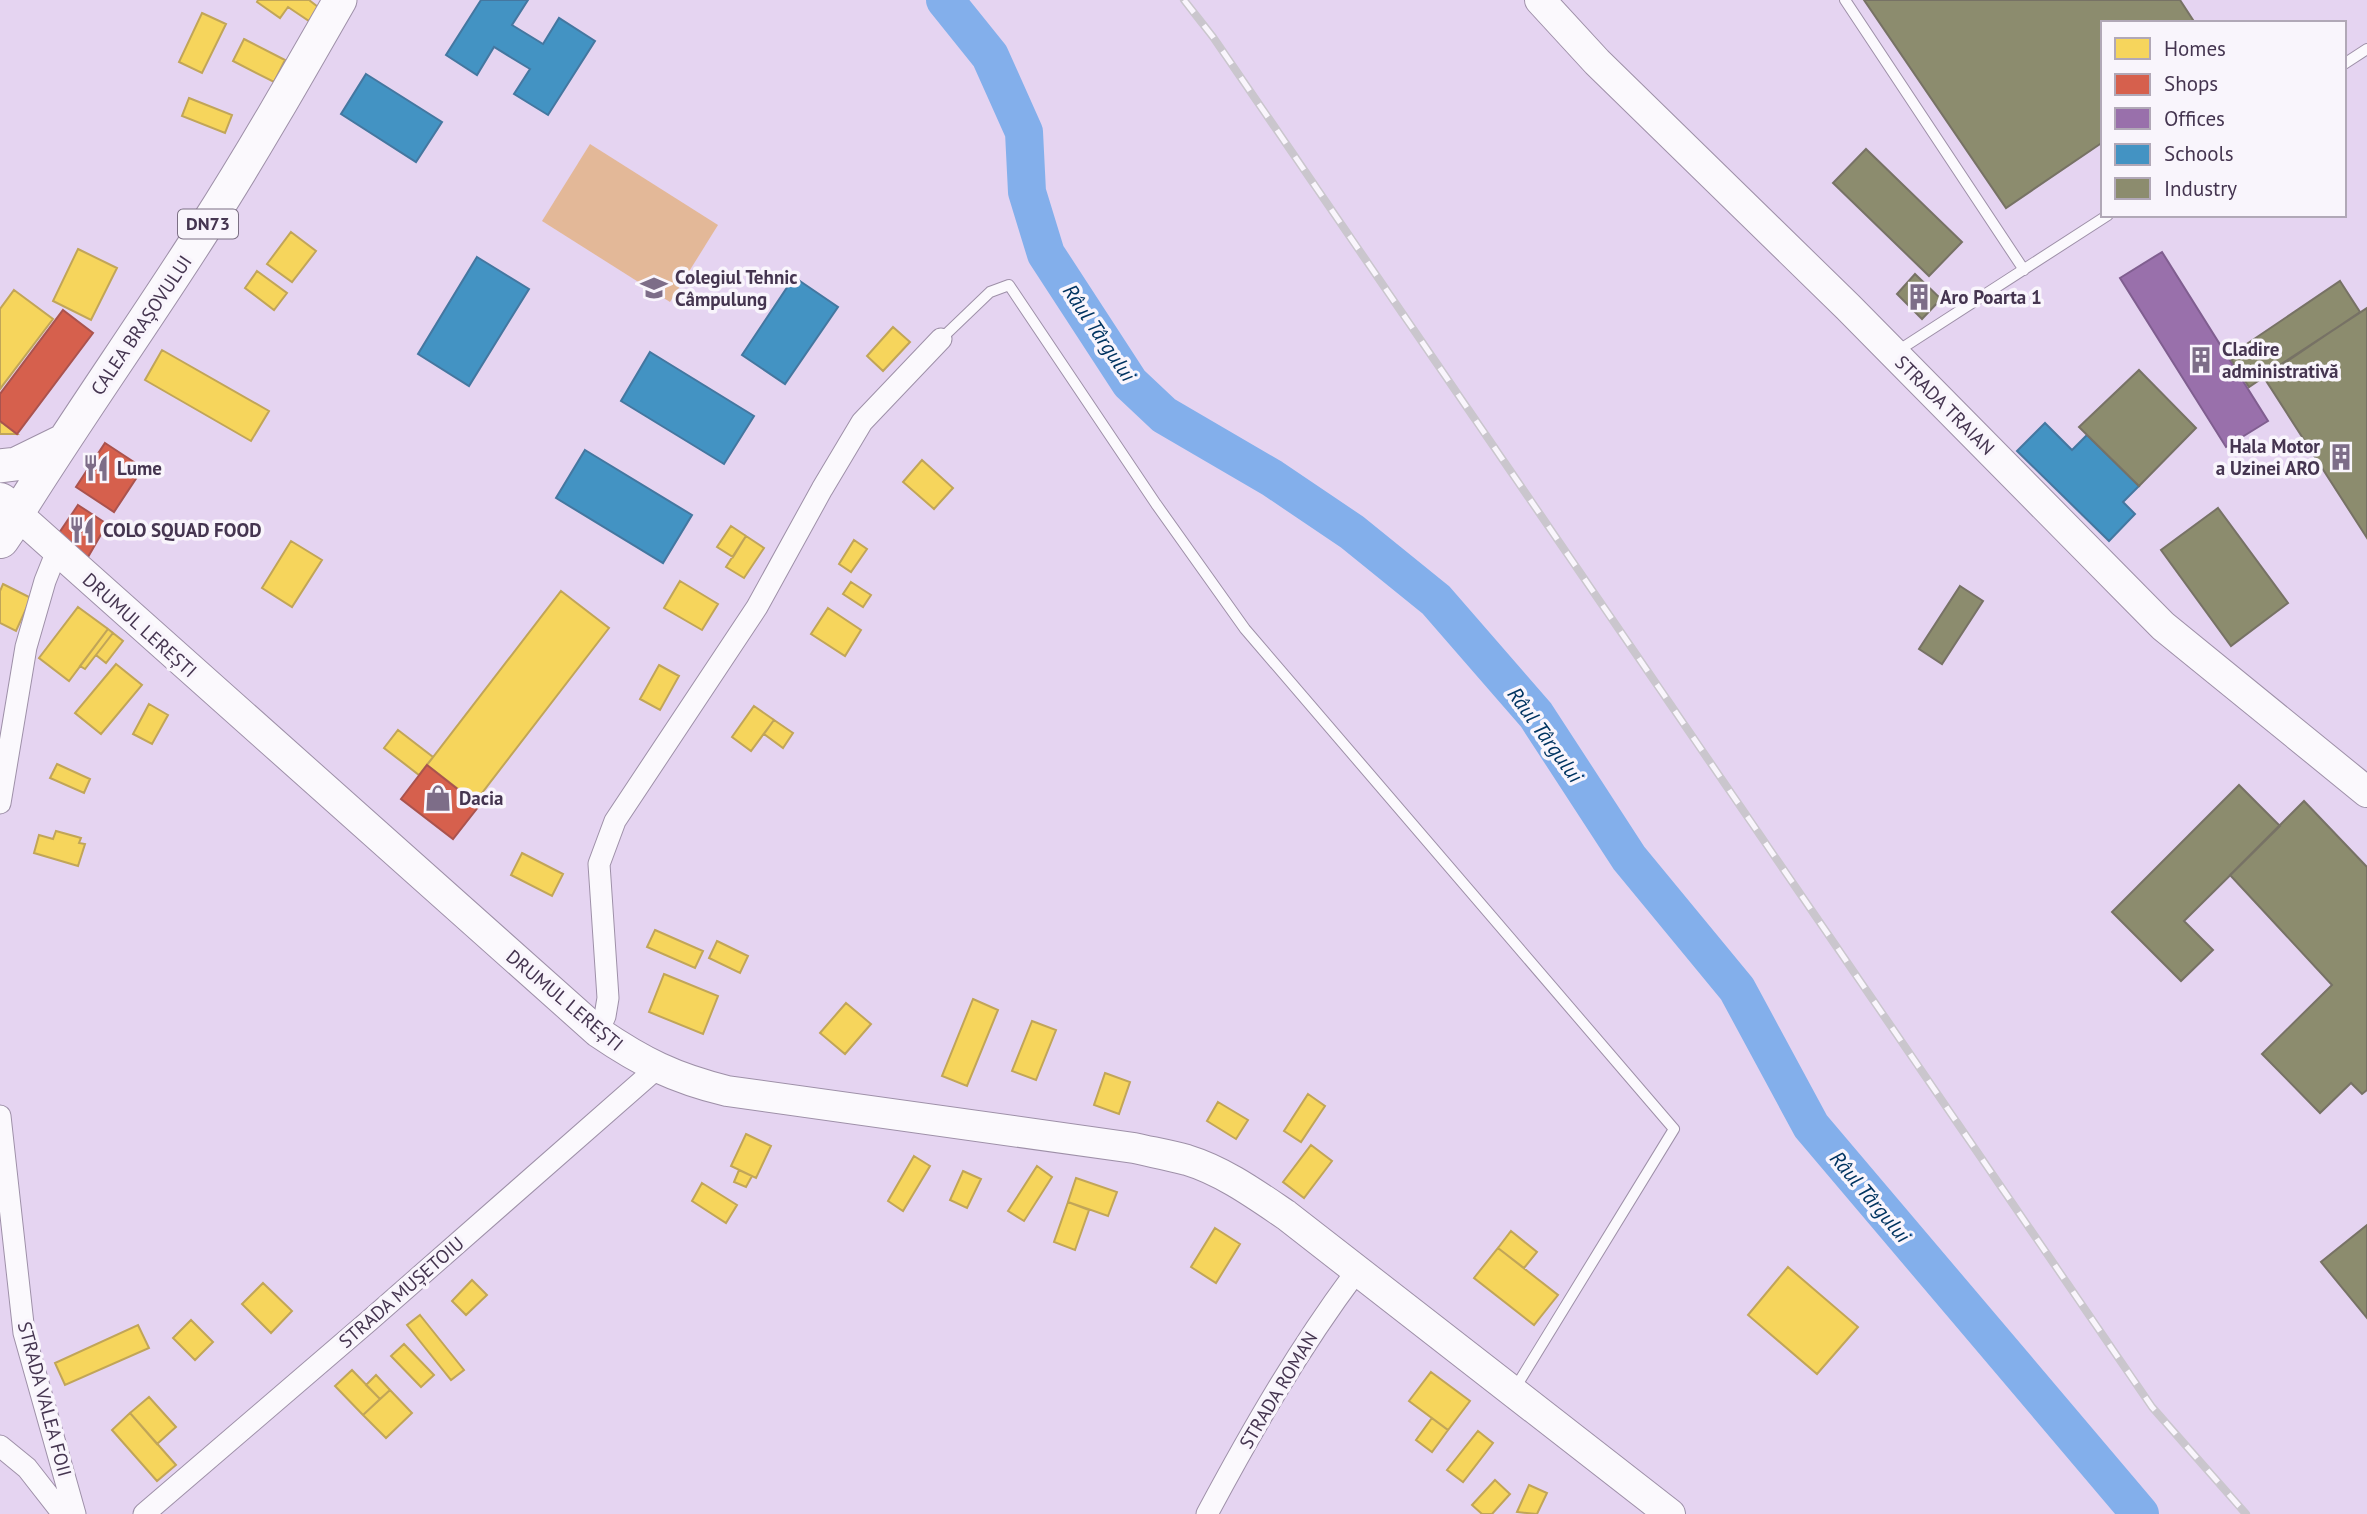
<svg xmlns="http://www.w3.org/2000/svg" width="2367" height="1514" font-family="'PT Sans',sans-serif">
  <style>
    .green { fill: #e3b898 }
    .homes { fill: #f6d55c; stroke: #c1a558; stroke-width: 2 }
    .shops { fill: #d6604d; stroke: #aa534e; stroke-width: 2 }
    .offices { fill: #9970ab; stroke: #805e90; stroke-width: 2 }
    .schools { fill: #4393c3; stroke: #4477a0; stroke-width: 2 }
    .industry { fill: #8c8c6e; stroke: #777265; stroke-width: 2 }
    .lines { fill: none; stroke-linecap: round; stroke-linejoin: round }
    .river { stroke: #83afeb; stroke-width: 38 }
    .lane-casing { stroke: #9e90a8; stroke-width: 12 }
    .street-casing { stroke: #9e90a8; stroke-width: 23 }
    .secondary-casing { stroke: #9e90a8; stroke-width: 32 }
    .primary-casing { stroke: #9e90a8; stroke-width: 35 }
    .highway-casing { stroke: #9e90a8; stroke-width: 40 }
    .lane { stroke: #fbf9fd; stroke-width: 10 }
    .street { stroke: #fbf9fd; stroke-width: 21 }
    .secondary { stroke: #fbf9fd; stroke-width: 30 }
    .primary { stroke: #fbf9fd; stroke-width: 33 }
    .highway { stroke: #fbf9fd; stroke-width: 38 }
    .rail-casing { stroke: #cac6cd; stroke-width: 8 }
    .rail { stroke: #f9f5fc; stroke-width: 5; stroke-dasharray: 16; stroke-linecap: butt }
    .labels { text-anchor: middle; stroke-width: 7; stroke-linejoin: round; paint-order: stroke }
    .shield { fill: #f9f5fc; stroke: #7b6f84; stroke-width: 2 }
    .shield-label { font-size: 18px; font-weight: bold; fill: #453550 }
    .poi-label { font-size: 19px; font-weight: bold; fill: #453550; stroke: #f9f5fc; text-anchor: start }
    .street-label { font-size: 19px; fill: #453550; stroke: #f9f5fc }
    .water-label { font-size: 21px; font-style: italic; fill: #003461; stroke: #f9f5fc }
  </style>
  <rect width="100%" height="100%" fill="#e5d4f1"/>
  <path class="green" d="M590,144L718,225L670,302L542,221Z"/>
  <path class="homes" d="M258,0H309L318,7L309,21L288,7L280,18L257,2Z
    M202,13L226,24L202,73L179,62Z
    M244,39L285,60L274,82L233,61Z
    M189,98L232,115L225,133L182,116Z
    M291,232L316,251L292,282L267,264Z
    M78,249L117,268L91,320L53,301Z
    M257,271L287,293L274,310L245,288Z
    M14,290L53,319L0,389V309Z
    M893,327L910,342L883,371L867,356Z
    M162,350L269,411L251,441L145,380Z
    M0,421L17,434H0Z
    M922,460L953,488L934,509L903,482Z
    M731,526L746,536L733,557L717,547Z
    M746,536L764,548L744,578L726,567Z
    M854,540L867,549L851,572L839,564Z
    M291,541L322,560L292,607L262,588Z
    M680,581L718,604L702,630L664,608Z
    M851,582L871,595L863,607L843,594Z
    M3,584L31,598L16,631L0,623V591Z
    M561,591L609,628L475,802L427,765Z
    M78,607L108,629L69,681L39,658Z
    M828,608L861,630L845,656L811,634Z
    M108,629L113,633L85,669L80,666Z
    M113,633L123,641L106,663L96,655Z
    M116,664L142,685L101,734L75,713Z
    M659,665L679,676L660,710L640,699Z
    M149,704L168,715L152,744L133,734Z
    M754,706L774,720L751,751L732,737Z
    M774,720L793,733L783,748L764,734Z
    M398,730L433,757L419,775L384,748Z
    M57,764L90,779L84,793L50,778Z
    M56,831L81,838L79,843L85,844L78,866L34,853L39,835L53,839Z
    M522,853L563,874L552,896L511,875Z
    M655,930L703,951L695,968L647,947Z
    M717,941L748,956L740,973L709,958Z
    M664,974L718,996L703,1034L649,1012Z
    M973,999L998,1010L967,1086L942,1076Z
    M846,1003L871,1024L845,1054L820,1033Z
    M1032,1021L1056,1030L1036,1080L1012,1071Z
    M1105,1073L1130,1082L1119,1114L1094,1105Z
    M1308,1094L1325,1106L1301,1142L1284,1131Z
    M1218,1102L1248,1120L1236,1139L1207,1121Z
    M746,1134L771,1146L756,1178L731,1166Z
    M1311,1145L1332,1161L1304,1198L1283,1182Z
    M914,1156L930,1166L903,1211L888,1201Z
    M1037,1166L1052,1177L1024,1221L1008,1211Z
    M739,1170L752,1176L746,1187L734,1182Z
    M963,1171L981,1179L967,1208L950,1200Z
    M1076,1178L1117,1192L1108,1216L1068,1202Z
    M702,1183L737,1205L726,1223L692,1201Z
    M1068,1202L1089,1210L1075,1250L1054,1242Z
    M1215,1228L1240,1244L1216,1283L1191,1267Z
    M1511,1231L1537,1252L1524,1268L1498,1248Z
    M1498,1248L1558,1295L1534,1325L1474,1278Z
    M1788,1267L1858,1327L1817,1374L1748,1315Z
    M472,1280L487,1295L466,1315L452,1301Z
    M263,1283L292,1311L271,1333L242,1304Z
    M420,1315L464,1370L451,1380L407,1325Z
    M191,1320L213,1342L195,1360L173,1338Z
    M138,1325L149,1348L65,1385L55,1363Z
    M404,1344L434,1375L421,1387L391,1356Z
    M352,1370L380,1399L363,1415L335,1386Z
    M1431,1372L1470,1401L1448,1430L1409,1401Z
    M376,1375L390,1390L380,1399L366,1385Z
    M390,1390L412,1413L386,1438L363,1415Z
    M149,1397L176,1427L157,1444L130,1413Z
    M130,1413L176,1465L157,1481L112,1430Z
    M1432,1418L1448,1430L1432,1452L1416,1440Z
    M1478,1431L1493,1443L1463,1482L1447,1470Z
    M1495,1480L1510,1494L1492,1514H1482L1472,1505Z
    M1529,1485L1547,1493L1537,1514L1517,1512Z"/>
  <path class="shops" d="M63,310L93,333L17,434L0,421V394Z
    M105,443L143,468L114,512L76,487Z
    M78,505L107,524L88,557L57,536Z
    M427,765L479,806L453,839L401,799Z"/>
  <path class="offices" d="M2162,252L2268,421L2226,447L2120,278Z"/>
  <path class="schools" d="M481,0H528L512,25L543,44L559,18L595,41L548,115L514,94L530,69L494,47L477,75L446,55Z
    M366,74L442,122L416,162L341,114Z
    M477,257L529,289L469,386L418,354Z
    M794,277L838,307L785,384L742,355Z
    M650,352L754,416L724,464L621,401Z
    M2045,423L2072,450L2087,435L2139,486L2123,502L2135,514L2109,541L2017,451Z
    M585,450L692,515L663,563L556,498Z"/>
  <path class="industry" d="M1864,0H2180L2195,23H2103V142L2006,208Z
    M1866,149L1962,242L1929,276L1833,183Z
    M1915,274L1941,299L1922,319L1897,294Z
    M2340,281L2360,312L2249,387L2229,356Z
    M2367,308V538L2263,376Z
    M2139,370L2196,428L2139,486L2079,427Z
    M2218,508L2288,603L2231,646L2161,550Z
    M1960,586L1983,601L1942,664L1919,649Z
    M2239,785L2280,826L2184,921L2213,950L2181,981L2112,912Z
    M2304,801L2367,867V1090L2362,1094L2351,1083L2320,1113L2262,1054L2332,985L2230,875Z
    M2367,1225V1318L2321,1262Z"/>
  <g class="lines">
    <path class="river" d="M945,0L990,56L1024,132L1027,192L1046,254L1130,383L1164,415L1272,478L1352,532L1436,600L1536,715L1629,858L1737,989L1811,1126L2140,1514"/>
    <defs>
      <path id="lane" d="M1845,0L2024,270
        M2344,64L2367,49
        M941,339L990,292L1009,285L1156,504L1245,629L1674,1129L1514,1390
        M1896,352L2108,215"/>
      <path id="street" d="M0,803L26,647L45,581L57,551
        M598,1032L605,1016L608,998L599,864L615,821L757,607L822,489L862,422L941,339
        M0,1116L24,1333L75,1514
        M0,1446L27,1468L63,1514
        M144,1514L370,1320L656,1069
        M1207,1514C1252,1430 1299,1348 1356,1272"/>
      <path id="secondary" d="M1540,0L1597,62L1848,307L2163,626L2367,792
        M17,514L598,1032C642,1062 674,1078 727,1091L1134,1148C1151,1152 1169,1155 1187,1160C1223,1171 1255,1194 1286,1215L1670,1514"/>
      <path id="primary" d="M0,466L16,464L63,441
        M17,514C77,418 143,325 204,229C252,154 296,77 340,0"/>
      <path id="highway" d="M0,502L17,514L0,539"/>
    </defs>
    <use href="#lane" class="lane-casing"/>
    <use href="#street" class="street-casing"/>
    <use href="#secondary" class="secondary-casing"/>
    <use href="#primary" class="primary-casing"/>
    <use href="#highway" class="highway-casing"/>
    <use href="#lane" class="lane"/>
    <use href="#street" class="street"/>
    <use href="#secondary" class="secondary"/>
    <use href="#primary" class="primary"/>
    <use href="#highway" class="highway"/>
    <defs>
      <path id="rail" d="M1184,0L1213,37L2152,1407L2246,1514"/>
    </defs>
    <use href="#rail" class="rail-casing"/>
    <use href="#rail" class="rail"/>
  </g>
  <defs>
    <symbol id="school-bare" viewBox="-9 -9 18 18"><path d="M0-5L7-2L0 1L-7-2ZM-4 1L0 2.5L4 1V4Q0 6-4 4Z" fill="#7d6d88" stroke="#f9f5fc" stroke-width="2.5" paint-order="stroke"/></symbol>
    <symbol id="building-bare" viewBox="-9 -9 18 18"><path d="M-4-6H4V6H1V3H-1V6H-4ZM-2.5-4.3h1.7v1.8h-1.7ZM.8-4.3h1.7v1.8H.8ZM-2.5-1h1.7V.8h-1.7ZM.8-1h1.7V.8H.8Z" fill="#7d6d88" stroke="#f9f5fc" stroke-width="2.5" paint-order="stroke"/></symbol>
    <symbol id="restaurant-bare" viewBox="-9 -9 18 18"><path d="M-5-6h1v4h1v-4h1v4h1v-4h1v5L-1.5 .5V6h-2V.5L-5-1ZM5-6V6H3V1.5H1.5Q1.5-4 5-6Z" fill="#7d6d88" stroke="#f9f5fc" stroke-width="2.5" paint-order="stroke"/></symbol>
    <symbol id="shop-bare" viewBox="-9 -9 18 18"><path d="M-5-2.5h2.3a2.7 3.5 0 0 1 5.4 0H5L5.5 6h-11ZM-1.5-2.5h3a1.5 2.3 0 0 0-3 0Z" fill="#7d6d88" stroke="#f9f5fc" stroke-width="2.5" paint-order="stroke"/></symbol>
  </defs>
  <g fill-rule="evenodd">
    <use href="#school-bare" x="635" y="269" width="38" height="38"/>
    <use href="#building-bare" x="1900" y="278" width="38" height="38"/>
    <use href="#building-bare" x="2182" y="341" width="38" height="38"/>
    <use href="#building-bare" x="2322" y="438" width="38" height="38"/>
    <use href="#restaurant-bare" x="77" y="449" width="38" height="38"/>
    <use href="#restaurant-bare" x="63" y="511" width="38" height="38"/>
    <use href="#shop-bare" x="419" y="779" width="38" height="38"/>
  </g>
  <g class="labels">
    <rect class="shield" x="178" y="209.5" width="60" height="29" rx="5"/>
    <g class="shield-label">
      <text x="208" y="230">DN73</text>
    </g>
    <g class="poi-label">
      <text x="675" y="284">Colegiul Tehnic<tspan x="675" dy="22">Câmpulung</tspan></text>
      <text x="1940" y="304">Aro Poarta 1</text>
      <text x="2222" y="356">Cladire<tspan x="2222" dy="22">administrativă</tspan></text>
      <text x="2320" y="453" text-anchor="end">Hala Motor<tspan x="2320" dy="22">a Uzinei ARO</tspan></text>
      <text x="117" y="475">Lume</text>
      <text x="103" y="537">COLO SQUAD FOOD</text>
      <text x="459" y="805">Dacia</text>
    </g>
    <g class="street-label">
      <text transform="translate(141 325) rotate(-56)" y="7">CALEA BRAȘOVULUI</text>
      <text transform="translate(1945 405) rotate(45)" y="7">STRADA TRAIAN</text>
      <text transform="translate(140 625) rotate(42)" y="7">DRUMUL LEREȘTI</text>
      <text transform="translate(565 1000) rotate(40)" y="7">DRUMUL LEREȘTI</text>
      <text transform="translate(401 1292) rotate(-41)" y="7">STRADA MUȘETOIU</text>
      <text transform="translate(1278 1390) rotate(-59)" y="7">STRADA ROMAN</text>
      <text transform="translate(45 1399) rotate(75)" y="7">STRADA VALEA FOII</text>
    </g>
    <g class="water-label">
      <text transform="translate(1099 333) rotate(56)" y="7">Râul Târgului</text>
      <text transform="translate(1545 735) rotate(54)" y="7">Râul Târgului</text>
      <text transform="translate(1870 1197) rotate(50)" y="7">Râul Târgului</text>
    </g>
  </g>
  <rect x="2101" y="21" width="245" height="196" fill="#f9f5fc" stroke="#b1a8b7" stroke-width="2"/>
  <rect x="2115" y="38" width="35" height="21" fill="#f6d55c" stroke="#b1a8b7" stroke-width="2"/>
  <text x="2164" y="56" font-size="21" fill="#453550">Homes</text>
  <rect x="2115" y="74" width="35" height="21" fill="#d6604d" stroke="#b1a8b7" stroke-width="2"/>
  <text x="2164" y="91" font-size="21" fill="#453550">Shops</text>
  <rect x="2115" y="108" width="35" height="21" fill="#9970ab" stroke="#b1a8b7" stroke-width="2"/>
  <text x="2164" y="126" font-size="21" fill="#453550">Offices</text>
  <rect x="2115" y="144" width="35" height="21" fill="#4393c3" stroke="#b1a8b7" stroke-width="2"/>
  <text x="2164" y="161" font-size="21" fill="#453550">Schools</text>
  <rect x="2115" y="178" width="35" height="21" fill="#8c8c6e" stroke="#b1a8b7" stroke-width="2"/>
  <text x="2164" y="196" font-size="21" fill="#453550">Industry</text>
</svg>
